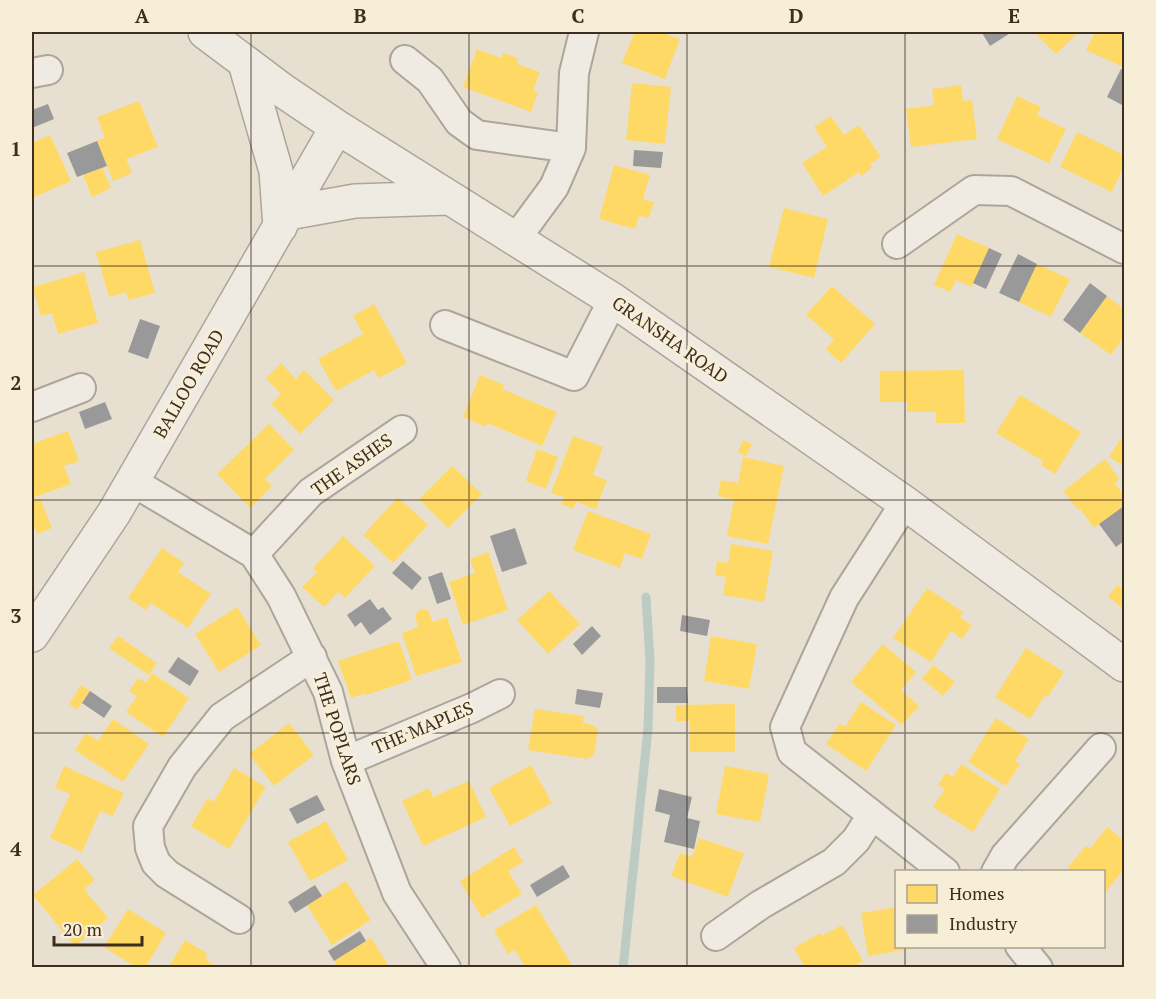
<svg xmlns="http://www.w3.org/2000/svg" width="1156" height="999" font-family="'PT Serif',serif">
  <style>
    .homes { fill: #ffd966 }
    .industry { fill: #999 }
    .lines { fill: none; stroke-linecap: round; stroke-linejoin: round }
    .stream { stroke: #bcccc2; stroke-width: 9 }
    .minor-casing { stroke: #ada599; stroke-width: 32 }
    .tertiary-casing { stroke: #ada599; stroke-width: 36 }
    .minor { stroke: #efebe3; stroke-width: 28 }
    .tertiary { stroke: #efebe3; stroke-width: 33 }
    .grid { fill: none; stroke: #3d2e20; stroke-width: 1.5; stroke-opacity: 0.55 }
    .labels { text-anchor: middle; stroke-width: 6; stroke-linejoin: round; paint-order: stroke }
    .street-label { font-size: 18px; fill: #3d2e20; stroke: #f7eed8 }
    .neatline { fill: none; stroke: #3d2e20; stroke-width: 2 }
    .grid-label { font-size: 20px; text-anchor: middle; font-weight: bold; fill: #3d2e20 }
  </style>
  <rect width="100%" height="100%" fill="#e7e0d1"/>
  <path class="homes" d="M635,32H659L680,39L665,79L622,63Z
    M1034,32H1079L1056,54Z
    M1095,32H1124L1123,67L1086,50Z
    M477,49L501,58L503,53L518,58L517,64L540,72L533,91L538,92L531,112L463,87Z
    M632,83L671,87L665,144L626,140Z
    M961,85L963,101L972,100L977,139L911,147L906,109L934,105L932,89Z
    M1017,96L1041,107L1037,115L1066,129L1049,163L997,139Z
    M139,101L158,147L126,159L132,173L113,181L97,141L105,138L97,117Z
    M831,116L844,135L859,125L881,157L870,164L872,168L861,176L859,172L823,196L802,163L827,147L814,127Z
    M1077,132L1124,155V166L1112,192L1060,167Z
    M50,135L71,181L32,198V143Z
    M614,165L650,175L643,199L654,202L649,218L639,216L635,229L599,219Z
    M102,167L111,188L92,197L83,175Z
    M784,208L828,219L814,278L769,267Z
    M957,234L989,248L972,287L956,280L950,292L934,285Z
    M140,240L155,293L128,300L126,292L109,297L96,252Z
    M1037,264L1070,279L1051,317L1019,302Z
    M84,272L98,323L58,334L52,313L41,316L33,287Z
    M832,286L875,324L841,363L826,349L834,339L806,315Z
    M1107,296L1124,309V337L1111,355L1080,333Z
    M374,304L407,363L379,378L374,370L336,391L318,359L363,334L353,316Z
    M281,363L296,379L304,370L334,400L300,434L271,404L281,394L266,378Z
    M964,370L965,423H936V412H907V402H880V371Z
    M480,375L504,385L502,389L557,412L542,446L487,423L486,427L463,417Z
    M1020,395L1081,432L1055,474L1041,465L1043,461L996,433Z
    M269,424L294,450L265,479L272,486L250,508L217,474Z
    M68,431L79,461L64,466L71,484L32,498V444Z
    M573,436L603,447L593,475L607,480L596,509L576,502L573,509L561,504L564,497L551,493Z
    M743,440L752,444L746,456L738,452Z
    M1120,440L1124,443V466L1109,457Z
    M537,449L558,457L546,489L526,481Z
    M743,457L784,466L768,544L727,536L734,500L718,496L721,480L738,483Z
    M1105,459L1119,479L1115,483L1124,496V506L1094,528L1080,509L1078,510L1063,491Z
    M452,466L482,494L448,528L419,499Z
    M398,497L428,525L393,563L363,535Z
    M40,498L52,528L37,534L32,521V502Z
    M588,511L651,534L642,559L625,553L620,568L573,550Z
    M343,536L375,566L345,598L338,592L324,607L302,587L317,572L313,568Z
    M731,544L773,551L764,602L723,595L726,577L715,575L717,561L728,563Z
    M162,548L184,563L178,572L211,594L188,628L151,603L146,610L128,598Z
    M488,552L508,610L463,625L449,582L475,573L470,559Z
    M1117,585L1124,590V609L1108,597Z
    M927,588L963,612L960,617L972,625L962,639L951,631L931,662L893,638Z
    M549,591L580,624L548,654L517,620Z
    M237,607L261,645L219,672L195,634Z
    M420,609L428,610L433,622L447,617L462,662L416,676L402,633L418,627L415,615Z
    M118,636L157,663L149,675L109,648Z
    M711,636L757,644L749,689L704,681Z
    M399,641L412,680L366,695L365,693L351,698L338,661Z
    M883,644L916,672L901,690L919,706L902,725L851,682Z
    M1026,648L1064,672L1048,697L1045,695L1030,719L995,697Z
    M933,665L955,682L943,696L922,679Z
    M152,673L189,698L163,737L126,712L137,696L129,691L138,678L146,683Z
    M81,685L90,691L77,710L69,704Z
    M861,702L896,725L866,771L826,744L840,723L845,727Z
    M735,704V752H690V721H676V705Z
    M535,709L584,716L583,723L593,725L598,730L594,755L587,759L528,750Z
    M996,718L1029,739L1015,761L1020,764L1006,786L968,762Z
    M113,719L149,744L123,782L75,750L86,733L98,741Z
    M289,723L314,755L274,786L249,754Z
    M961,764L1000,789L973,832L933,807L945,789L938,785L946,773L953,777Z
    M531,765L552,803L510,826L489,788Z
    M64,766L124,793L113,816L100,811L82,852L50,838L70,794L55,788Z
    M725,766L769,774L760,822L716,814Z
    M234,768L266,787L229,849L191,826L208,798L214,802Z
    M469,781L486,817L423,846L402,801L429,788L433,797Z
    M326,821L348,860L310,881L288,842Z
    M1107,827L1124,841V869L1104,894V872H1074L1068,867L1086,846L1090,849Z
    M699,838L744,853L728,897L671,876L680,853L692,857Z
    M514,847L523,862L508,871L522,894L482,918L460,881Z
    M77,859L95,880L84,889L108,918L75,946L33,895Z
    M346,881L371,920L332,945L307,905Z
    M536,905L571,964L565,968H526L515,950L508,954L494,930Z
    M896,907V946L915,948L868,956L861,913Z
    M128,909L166,933L145,968H137L104,947Z
    M842,925L863,961L851,968H805L794,948L820,933L822,936Z
    M371,938L390,968H338L334,961Z
    M185,940L208,954L205,959L218,968H168Z"/>
  <path class="industry" d="M984,32H1012L990,46L982,33Z
    M1121,69L1124,70V106L1107,97Z
    M48,104L54,119L32,128V110Z
    M97,141L107,166L77,177L67,153Z
    M634,150L663,152L661,168L633,166Z
    M989,248L1002,254L986,289L973,283Z
    M1018,254L1037,264L1019,302L999,293Z
    M1090,283L1107,296L1080,333L1063,320Z
    M140,319L160,326L148,359L128,352Z
    M105,402L112,419L85,429L79,412Z
    M1124,506V541L1116,547L1099,524Z
    M515,528L527,564L502,572L490,536Z
    M403,561L422,578L412,590L392,573Z
    M442,572L451,599L437,604L428,577Z
    M370,599L378,610L383,607L392,619L370,635L361,622L355,627L347,615Z
    M682,615L710,620L707,636L680,631Z
    M592,626L601,636L582,655L573,644Z
    M178,657L199,671L190,686L168,672Z
    M657,687H687L688,703H657Z
    M577,689L603,693L600,708L575,704Z
    M90,691L112,706L104,718L82,703Z
    M659,789L692,797L687,818L700,821L694,849L664,842L670,815L655,811Z
    M317,795L325,810L297,824L289,809Z
    M563,865L570,877L537,897L530,885Z
    M315,885L322,896L295,913L288,902Z
    M360,931L366,941L334,961L328,951Z"/>
  <g class="lines">
    <path class="stream" d="M623,968L648,729L650,661L646,597"/>
    <defs>
      <path id="minor" d="M405,60L430,80L459,122L477,135L571,148
        M32,73L48,70
        M515,240L554,187L571,148L574,73L584,32
        M897,244L974,190L1011,191L1124,249
        M445,325L574,376L613,300
        M32,407L81,388
        M133,482L254,554L281,596L328,692L346,761L397,893L446,968
        M905,503L844,598L785,727L792,752L945,872
        M254,554L311,492L402,430
        M346,761L472,708L500,694
        M996,872L1005,856L1101,748
        M239,919L167,874L156,863L150,848L148,826L182,767L222,717L312,657
        M716,936L760,905L834,862L856,840L872,815
        M1020,946L1038,968"/>
      <path id="tertiary" d="M205,32L282,90L337,127L613,300L905,503L1124,665
        M245,63L276,171L280,227
        M288,213L355,201L448,198
        M32,635L114,513L337,127"/>
    </defs>
    <use href="#minor" class="minor-casing"/>
    <use href="#tertiary" class="tertiary-casing"/>
    <use href="#minor" class="minor"/>
    <use href="#tertiary" class="tertiary"/>
  </g>
  <path class="grid" d="M251,32V968M469,32V968M687,32V968M905,32V872M32,266H1124M32,500H1124M32,733H1124M905,946V968"/>
  <g class="labels">
    <g class="street-label">
      <text transform="translate(670 340) rotate(35)" y="6">GRANSHA ROAD</text>
      <text transform="translate(189 384) rotate(-60)" y="6">BALLOO ROAD</text>
      <text transform="translate(352 465) rotate(-35)" y="6">THE ASHES</text>
      <text transform="translate(423 728) rotate(-23)" y="6">THE MAPLES</text>
      <text transform="translate(337 729) rotate(72)" y="6">THE POPLARS</text>
    </g>
  </g>
  <rect width="1156" height="999" fill="none" stroke="#f7eed8" stroke-width="66"/>
  <rect x="895" y="870" width="210" height="78" fill="#f7eed8" stroke="#ada18e" stroke-width="1.5"/>
  <rect x="907" y="885" width="30" height="18" fill="#ffd966" stroke="#ada18e" stroke-width="1.5"/>
  <text x="949" y="900" font-size="18" fill="#3d2e20">Homes</text>
  <rect x="907" y="915" width="30" height="18" fill="#999999" stroke="#ada18e" stroke-width="1.5"/>
  <text x="949" y="930" font-size="18" fill="#3d2e20">Industry</text>
  <path d="M54 936v9h88v-9" fill="none" stroke="#3d2e20" stroke-width="3"/>
  <text x="63" y="936" font-size="18" fill="#3d2e20" stroke="#f7eed8" stroke-width="4.5" paint-order="stroke">20 m</text>
  <rect x="33" y="33" width="1090" height="933" class="neatline"/>
  <g class="grid-label">
    <text x="142" y="23">A</text>
    <text x="360" y="23">B</text>
    <text x="578" y="23">C</text>
    <text x="796" y="23">D</text>
    <text x="1014" y="23">E</text>
    <text x="16" y="156">1</text>
    <text x="16" y="390">2</text>
    <text x="16" y="623">3</text>
    <text x="16" y="856">4</text>
  </g>
</svg>
